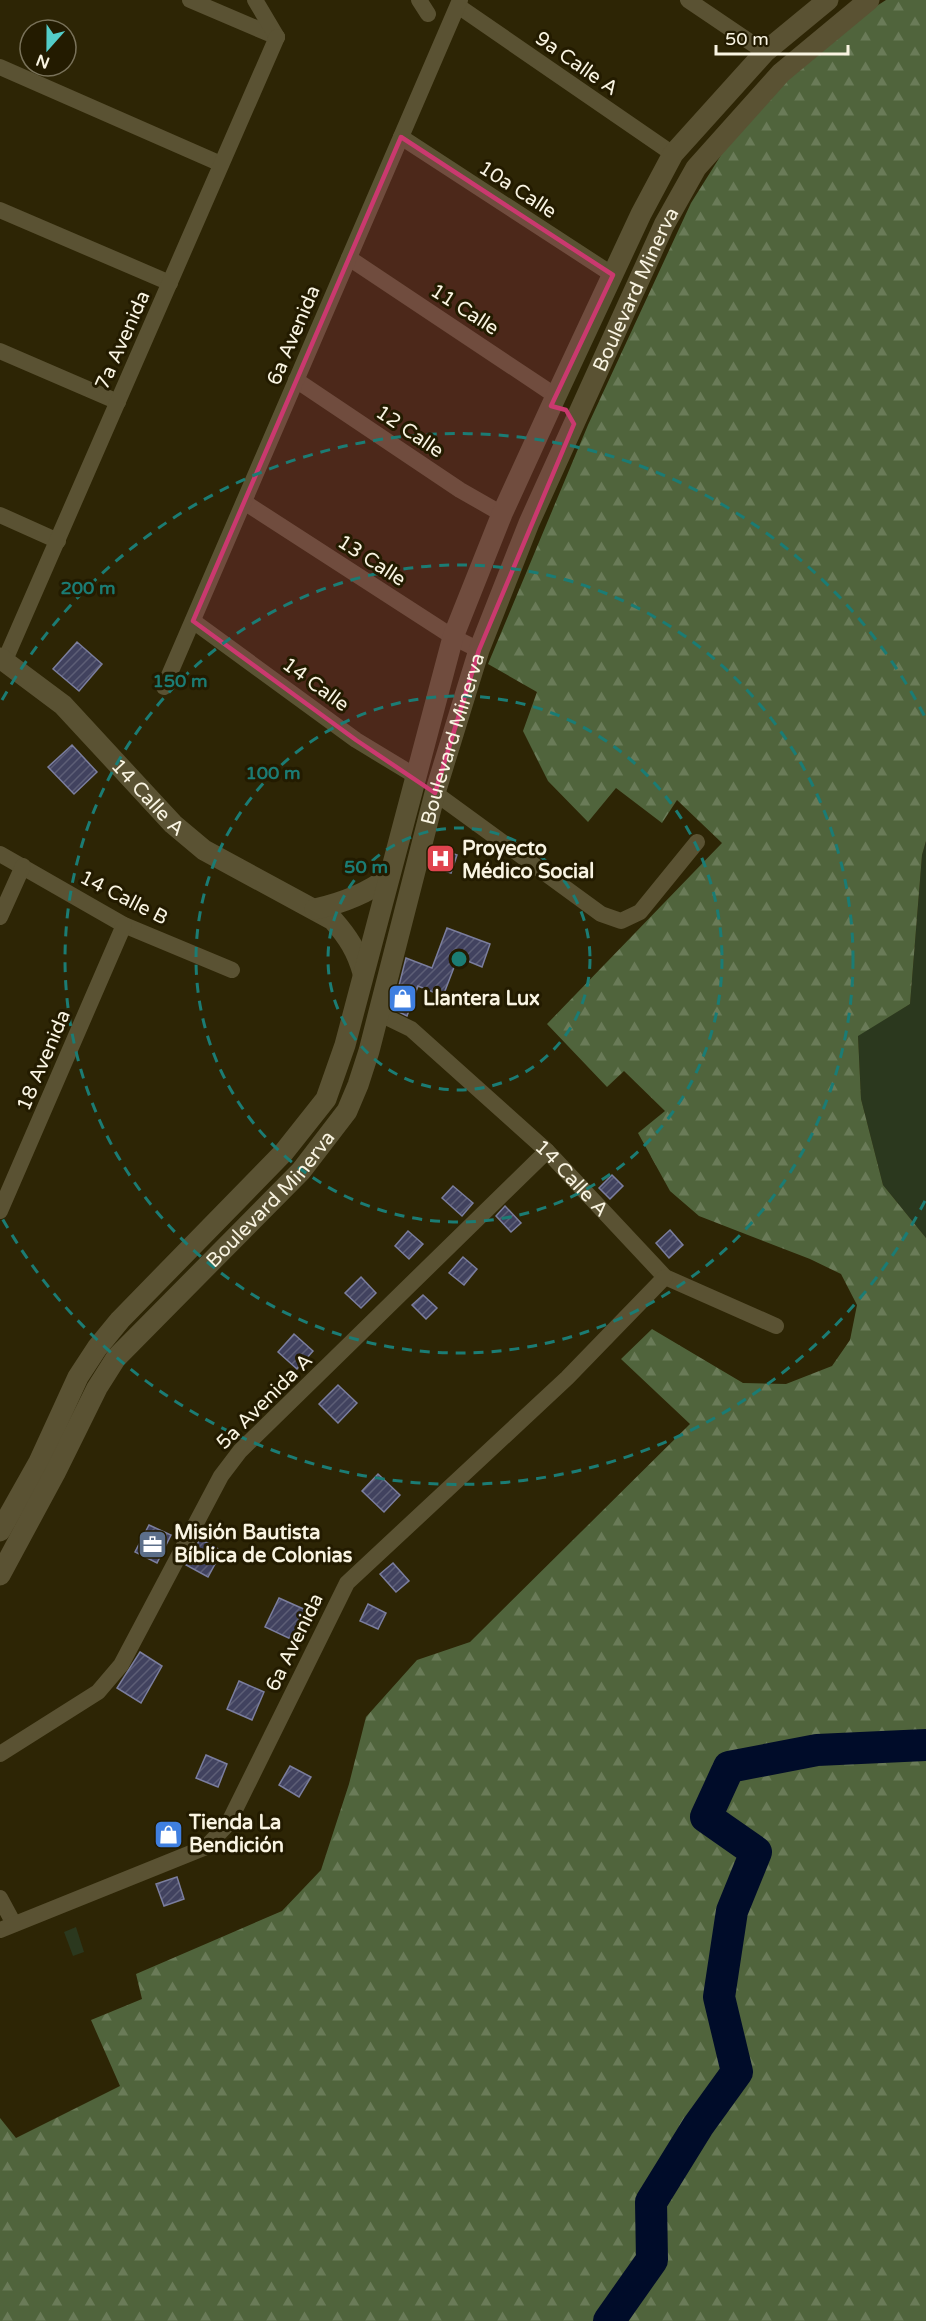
<svg xmlns="http://www.w3.org/2000/svg" width="926" height="2321" font-family="'Varela Round',sans-serif">
  <style>
    .grass { fill: #2b381e }
    .forest { fill: url(#forest-firs) }
    .lines { fill: none; stroke-linecap: round; stroke-linejoin: round }
    .river { stroke: #000c29; stroke-width: 32 }
    .building { fill: url(#building-hatch); stroke: #7b7e9e; stroke-width: 1.5 }
    .minor { stroke: #5a5233; stroke-width: 16 }
    .tertiary { stroke: #5a5233; stroke-width: 21 }
    .marked { fill: #ca396f; fill-opacity: 0.2; stroke: #ca396f; stroke-width: 4.5; stroke-linejoin: round }
    .ring { fill: none; stroke: #1b7c74; stroke-width: 3; stroke-dasharray: 10 8 }
    .labels { text-anchor: middle; stroke-width: 6; stroke-linejoin: round; paint-order: stroke }
    .street-label { font-size: 20px; fill: #f9f4e2; stroke: #231b00 }
    .poi-label { font-size: 20px; font-weight: bold; fill: #f9f4e2; stroke: #231b00; text-anchor: start }
    .centre { fill: #1b7c74; stroke: #231b00; stroke-width: 3 }
    .ring-label { font-size: 18px; text-anchor: middle; font-weight: bold; fill: #1b7c74; stroke: #231b00; stroke-width: 6; stroke-linejoin: round; paint-order: stroke }
  </style>
  <defs>
    <pattern id="forest-firs" width="22" height="20" patternUnits="userSpaceOnUse" patternTransform="scale(1.5)"><rect width="22" height="20" fill="#50643c"/><path d="M5 1l3.5 6h-7zM16 11l3.5 6h-7z" fill="#6a7b58"/></pattern>
    <pattern id="building-hatch" width="6" height="6" patternUnits="userSpaceOnUse" patternTransform="scale(1.5)"><rect width="6" height="6" fill="#41425f"/><path d="M-1 1l2-2M0 6l6-6M5 7l2-2" fill="none" stroke="#5d5e76"/></pattern>
  </defs>
  <rect width="100%" height="100%" fill="#2d2505"/>
  <path class="grass" d="M926,841V1238L883,1185L861,1099L858,1035L910,1004L922,855Z
    M76,1927L84,1952L73,1956L64,1932Z"/>
  <path class="forest" d="M886,0H926V841L922,855L910,1004L858,1036L861,1099L883,1185L926,1238V2321H0V2118L16,2138L120,2086L91,2020L142,1999L136,1974L282,1911L321,1870L349,1784L366,1717L417,1660L470,1642L690,1424L621,1359L652,1329L743,1383L786,1384L832,1366L850,1340L857,1305L841,1274L810,1259L699,1216L670,1191L638,1133L665,1111L624,1071L607,1087L547,1024L722,843L677,800L662,823L616,788L588,822L548,781L523,731L537,692L488,664L588,425L691,203L723,152L775,86L847,25Z"/>
  <g class="lines">
    <path class="river" d="M609,2321L652,2260L651,2202L698,2126L737,2072L719,1997L732,1911L756,1852L706,1817L729,1767L817,1750L926,1745"/>
  </g>
  <path class="building" d="M77,642L102,664L79,691L53,669Z
    M72,745L97,772L74,794L48,767Z
    M434,847L457,855L451,873L429,866Z
    M447,928L490,944L482,967L458,957L443,996L418,986L407,1016L393,1009L406,958L432,968Z
    M612,1175L623,1186L610,1199L599,1188Z
    M453,1186L473,1203L462,1216L442,1198Z
    M505,1206L521,1223L511,1232L496,1216Z
    M670,1230L683,1245L669,1258L656,1243Z
    M408,1231L423,1244L409,1259L395,1246Z
    M463,1257L477,1269L464,1285L449,1273Z
    M361,1277L376,1293L361,1308L345,1293Z
    M423,1295L437,1308L426,1319L412,1305Z
    M294,1334L313,1351L297,1369L278,1352Z
    M338,1385L357,1403L338,1423L319,1404Z
    M378,1474L400,1495L384,1512L362,1491Z
    M149,1525L171,1535L157,1563L135,1552Z
    M200,1539L222,1551L208,1577L186,1565Z
    M393,1563L409,1581L396,1592L380,1574Z
    M279,1598L308,1611L295,1641L265,1627Z
    M368,1604L386,1613L378,1629L360,1621Z
    M140,1652L162,1666L141,1703L117,1688Z
    M239,1681L264,1692L252,1720L227,1709Z
    M206,1755L227,1764L218,1787L196,1778Z
    M290,1766L311,1777L299,1797L279,1785Z
    M177,1877L184,1899L164,1906L156,1884Z"/>
  <g class="lines">
    <g class="minor">
      <path d="M190,0L277,37"/>
      <path d="M255,0L277,37"/>
      <path d="M419,0L428,14"/>
      <path d="M688,0L765,52"/>
      <path d="M458,6L673,154"/>
      <path d="M0,67L221,164"/>
      <path d="M401,137L613,275"/>
      <path d="M0,210L170,283"/>
      <path d="M349,258L556,396"/>
      <path d="M0,351L118,402"/>
      <path d="M296,380L460,490L502,514"/>
      <path d="M244,502L453,637L479,650"/>
      <path d="M0,515L58,541"/>
      <path d="M193,621L356,740L417,777"/>
      <path d="M5,660L277,37"/>
      <path d="M164,687L460,0"/>
      <path d="M435,793L601,914L621,921L640,912L697,842"/>
      <path d="M0,854L124,925L232,970"/>
      <path d="M0,917L23,866"/>
      <path id="s1" d="M378,1013L411,1029L547,1151L665,1277L776,1326"/>
      <path d="M0,1211L124,925"/>
      <path d="M0,1754L98,1692L121,1665L221,1476L240,1451L547,1151"/>
      <path d="M0,1898L14,1924"/>
      <path d="M0,1930L206,1847L228,1824L347,1583L567,1378L665,1277"/>
    </g>
    <g class="tertiary">
      <path id="s2" d="M0,658L63,705L173,824L204,850L333,920C348,937 357,951 363,973"/>
      <path d="M315,909C343,903 366,894 389,877"/>
      <path d="M0,1531L39,1462L78,1377L97,1348L120,1320L284,1152L326,1099L345,1045L453,637L502,514L556,396L641,214L673,154L765,52L828,0"/>
      <path id="s3" d="M0,1575L55,1473L97,1388L116,1358L301,1171L347,1111L358,1085L369,1051L435,793L479,650L529,523L664,225L696,168L781,73L869,0"/>
    </g>
  </g>
  <path class="marked" d="M401,137L613,275L551,406L566,410L574,424L479,650L435,793L356,740L193,621Z"/>
  <g class="ring">
    <circle cx="459" cy="959" r="131"/>
    <circle cx="459" cy="959" r="263"/>
    <circle cx="459" cy="959" r="394"/>
    <path d="M925 1201A525 525 0 0 1 2 1218M2 700A525 525 0 0 1 925 717"/>
  </g>
  <defs>
    <symbol id="hospital-square" viewBox="-11 -11 22 22"><rect x="-9" y="-9" width="18" height="18" rx="4" fill="#e0444e" stroke="#231b00"/><path d="M-5-5h3v3.5h4V-5h3V5h-3V1.5h-4V5h-3Z" fill="#fff"/></symbol>
    <symbol id="shop-square" viewBox="-11 -11 22 22"><rect x="-9" y="-9" width="18" height="18" rx="4" fill="#3f7fe0" stroke="#231b00"/><path d="M-5-2.5h2.3a2.7 3.5 0 0 1 5.4 0H5L5.5 6h-11ZM-1.5-2.5h3a1.5 2.3 0 0 0-3 0Z" fill="#fff"/></symbol>
    <symbol id="office-square" viewBox="-11 -11 22 22"><rect x="-9" y="-9" width="18" height="18" rx="4" fill="#5c6f8a" stroke="#231b00"/><path d="M-6-3h4V-5.5h4V-3h4V5H-6ZM-1-4.5V-3h2v-1.5ZM-6 0V1H6V0Z" fill="#fff"/></symbol>
  </defs>
  <g fill-rule="evenodd">
    <use href="#hospital-square" x="424" y="842" width="33" height="33"/>
    <use href="#shop-square" x="386" y="982" width="33" height="33"/>
    <use href="#office-square" x="136" y="1528" width="33" height="33"/>
    <use href="#shop-square" x="152" y="1818" width="33" height="33"/>
  </g>
  <g class="labels">
    <g class="street-label">
      <text transform="translate(577 63) rotate(35)" y="7">9a Calle A</text>
      <text transform="translate(518 189) rotate(33)" y="7">10a Calle</text>
      <text dy="7" stroke="none"><textPath href="#s3" startOffset="1458">Boulevard Minerva</textPath></text>
      <text transform="translate(465 309) rotate(33)" y="7">11 Calle</text>
      <text transform="translate(293 335) rotate(-67)" y="7">6a Avenida</text>
      <text transform="translate(122 340) rotate(-66)" y="7">7a Avenida</text>
      <text transform="translate(410 431) rotate(34)" y="7">12 Calle</text>
      <text transform="translate(372 560) rotate(33)" y="7">13 Calle</text>
      <text transform="translate(316 684) rotate(36)" y="7">14 Calle</text>
      <text dy="7" stroke="none"><textPath href="#s3" startOffset="972">Boulevard Minerva</textPath></text>
      <text dy="7" stroke="none"><textPath href="#s2" startOffset="204">14 Calle A</textPath></text>
      <text transform="translate(124 897) rotate(27)" y="7">14 Calle B</text>
      <text transform="translate(43 1060) rotate(-67)" y="7">18 Avenida</text>
      <text dy="7" stroke="none"><textPath href="#s1" startOffset="256">14 Calle A</textPath></text>
      <text dy="7" stroke="none"><textPath href="#s3" startOffset="468">Boulevard Minerva</textPath></text>
      <text transform="translate(264 1401) rotate(-45)" y="7">5a Avenida A</text>
      <text transform="translate(294 1642) rotate(-64)" y="7">6a Avenida</text>
    </g>
    <g class="poi-label">
      <text x="462" y="855">Proyecto<tspan x="462" dy="23">Médico Social</tspan></text>
      <text x="423" y="1005">Llantera Lux</text>
      <text x="174" y="1539">Misión Bautista<tspan x="174" dy="23">Bíblica de Colonias</tspan></text>
      <text x="189" y="1829">Tienda La<tspan x="189" dy="23">Bendición</tspan></text>
    </g>
  </g>
  <circle cx="459" cy="959" r="9" class="centre"/>
  <g class="ring-label">
    <text x="88" y="594">200 m</text>
    <text x="180" y="687">150 m</text>
    <text x="273" y="779">100 m</text>
    <text x="366" y="873">50 m</text>
  </g>
  <g transform="translate(48 48) rotate(201)"><circle r="28" fill="#231b00" stroke="#79725a" stroke-width="1.5"/>
  <path d="M0-4.5L10 22L0 15L-10 22Z" fill="#53cdc9"/>
  <text y="-9" font-size="16" font-weight="bold" text-anchor="middle" fill="#f9f4e2">N</text>
  </g>
  <path d="M716 45v9h132v-9" fill="none" stroke="#f9f4e2" stroke-width="3"/>
  <text x="725" y="45" font-size="18" fill="#f9f4e2" stroke="#231b00" stroke-width="4.5" paint-order="stroke">50 m</text>
</svg>
